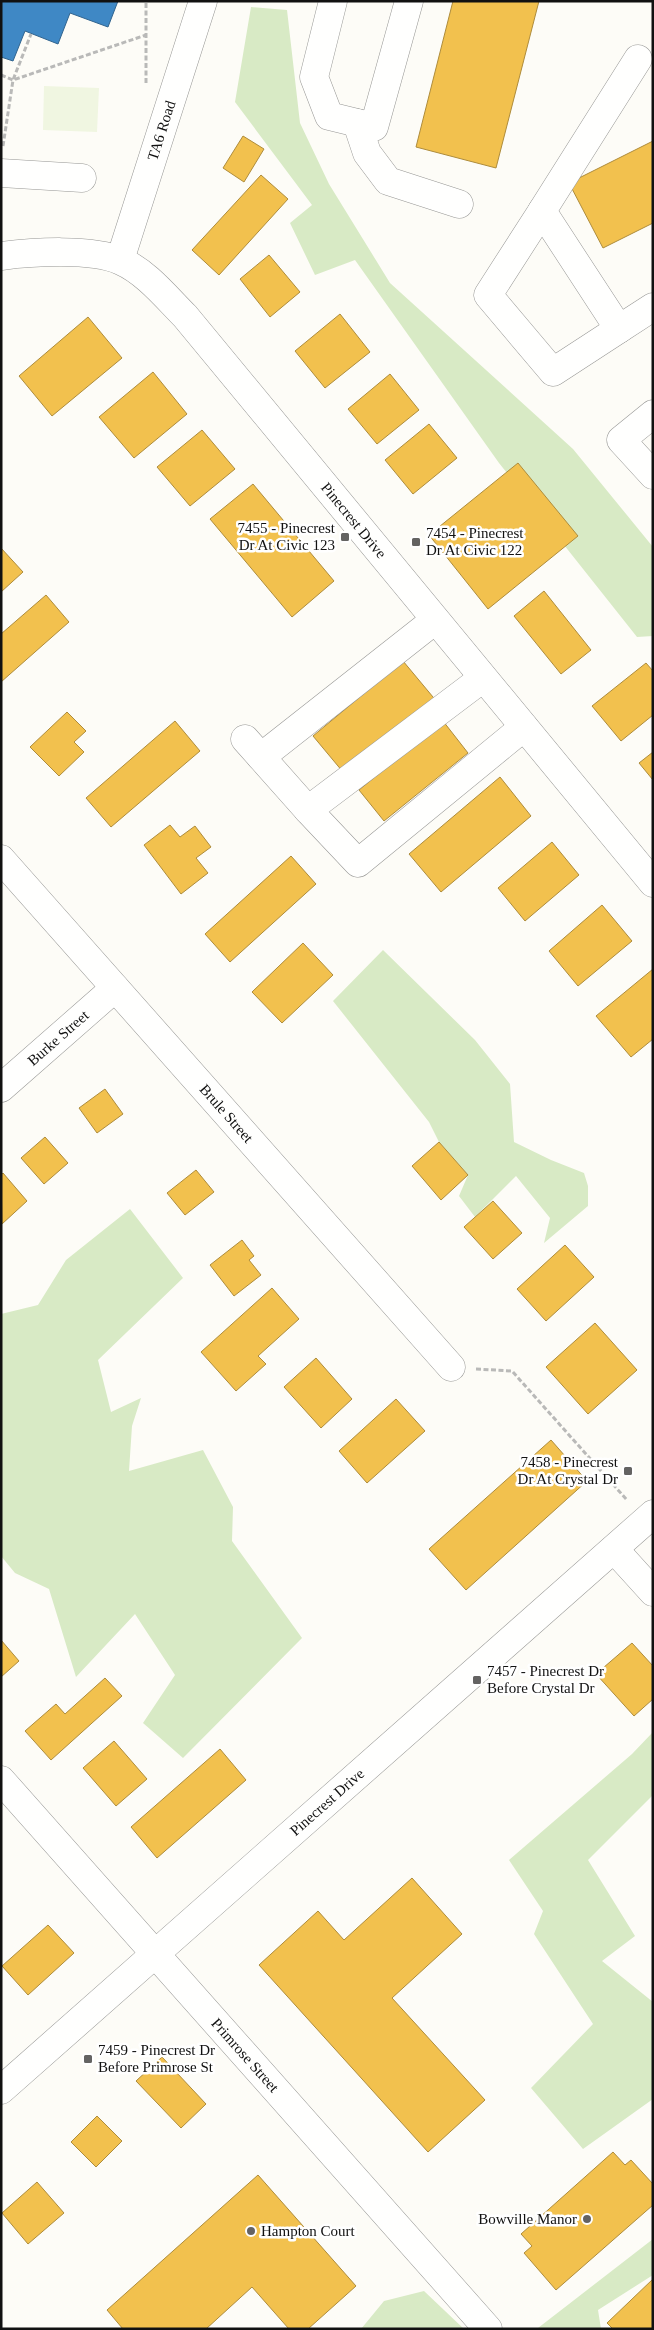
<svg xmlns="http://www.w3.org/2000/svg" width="654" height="2330" font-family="Georgia,serif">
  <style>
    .forest { fill: #d8eac5 }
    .pitch { fill: #f0f6e1 }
    .homes { fill: #f2c14e; stroke: #ae8c3c }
    .schools { fill: #3f88c5; stroke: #31648f }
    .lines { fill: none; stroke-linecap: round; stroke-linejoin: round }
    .minor-casing { stroke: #979795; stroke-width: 29 }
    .path { stroke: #b9b9b8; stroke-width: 3; stroke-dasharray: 5 2.5; stroke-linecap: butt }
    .minor { stroke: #fffffe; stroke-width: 28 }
    .poi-dot { fill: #646362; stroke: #fff; stroke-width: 2 }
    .labels { text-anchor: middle; stroke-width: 5; stroke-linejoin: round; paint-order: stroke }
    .street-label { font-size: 15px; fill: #111; stroke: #fff }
    .poi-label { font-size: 15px; fill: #111; stroke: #fff; text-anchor: start }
  </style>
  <rect width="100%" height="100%" fill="#fdfcf7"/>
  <path class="forest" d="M251,7L287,10L300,123L329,184L390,283L573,449L653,547V636L637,637L499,463L355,260L315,275L290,223L312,205L235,102Z
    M383,950L475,1040L510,1084L514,1142L551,1160L584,1173L588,1186V1206L544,1243L550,1218L516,1176L475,1217L459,1196L468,1175L439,1142L429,1122L333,1001Z
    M130,1209L183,1278L98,1360L111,1412L141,1398L132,1426L129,1471L203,1450L233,1507L232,1541L302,1638L183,1758L143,1723L175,1675L135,1614L76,1677L49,1589L15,1573L1,1556V1314L38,1305L66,1260Z
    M653,1732V1795L588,1860L635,1936L602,1961L653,2002V2099L583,2149L531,2088L593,2024L534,1934L543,1911L509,1860L632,1754Z
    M653,2239V2275L598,2310L601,2329L538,2328Z
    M424,2291L464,2329H361L384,2301Z"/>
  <path class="pitch" d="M44,86L99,88L97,132L43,130Z"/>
  <path class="homes" d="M453,1H539L496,168L416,147Z
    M243,136L264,149L244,182L223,168Z
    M653,141V223L603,248L569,183Z
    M261,175L288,199L219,275L192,250Z
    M269,255L300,292L270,317L240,279Z
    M340,314L370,352L325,388L295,351Z
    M88,317L122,358L52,416L19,376Z
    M153,372L187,414L134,458L99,417Z
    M390,374L419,410L377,444L348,409Z
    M429,424L457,458L413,494L385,460Z
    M202,430L235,469L190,506L157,467Z
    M518,463L578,536L488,609L429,535Z
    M253,484L334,581L292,617L210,519Z
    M1,548L23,572L1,592Z
    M544,591L591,650L561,674L514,616Z
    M46,595L69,622L1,682V634Z
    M403,661L438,703L348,778L313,736Z
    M646,663L653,671V715L621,741L592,706Z
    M67,712L86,731L74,742L84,752L59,776L30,747Z
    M175,721L200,751L111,827L86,798Z
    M443,721L468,753L384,821L359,790Z
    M653,752V780L639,763Z
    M500,777L531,816L441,892L409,854Z
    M170,825L180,837L195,826L211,847L196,858L208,873L181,894L144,845Z
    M552,842L579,875L525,921L498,888Z
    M291,856L316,884L230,962L205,934Z
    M602,905L632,941L578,986L549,951Z
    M303,943L333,975L282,1023L252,992Z
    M653,969V1039L631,1057L596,1016Z
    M105,1089L123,1114L97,1133L79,1108Z
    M45,1137L68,1163L44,1184L21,1158Z
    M439,1142L468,1175L441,1200L412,1166Z
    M196,1170L214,1192L185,1215L167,1193Z
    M3,1173L27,1201L2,1224L1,1175Z
    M493,1201L522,1233L493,1259L464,1227Z
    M242,1240L254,1256L249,1260L261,1275L234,1296L210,1265Z
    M565,1245L594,1277L546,1321L517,1289Z
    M272,1288L299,1319L258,1356L266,1364L236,1391L201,1352Z
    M595,1323L637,1370L588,1414L546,1367Z
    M316,1358L352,1399L321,1428L284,1387Z
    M396,1399L425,1431L367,1483L339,1451Z
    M551,1440L587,1481L466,1590L429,1549Z
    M1,1640L19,1661L1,1677Z
    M632,1643L653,1666V1699L634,1716L596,1674Z
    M105,1678L122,1696L51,1760L25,1731L56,1704L65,1714Z
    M114,1741L147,1779L116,1806L83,1768Z
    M220,1749L246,1780L157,1858L131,1827Z
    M412,1878L462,1934L392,1998L485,2100L428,2152L259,1965L318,1911L344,1940Z
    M48,1925L74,1953L28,1995L2,1966Z
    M162,2057L206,2104L181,2128L136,2081Z
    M97,2116L122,2141L96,2167L71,2142Z
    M613,2152L625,2165L631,2160L653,2184V2205L556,2290L524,2253L532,2246L521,2234Z
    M258,2175L356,2286L308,2329H289L252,2287L206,2329H123L107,2310Z
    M37,2182L64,2213L28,2244L2,2213Z
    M653,2279V2329H613L607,2323Z"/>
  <path class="schools" d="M1,1H118L108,27L70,13L58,44L25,31L13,61L1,57Z"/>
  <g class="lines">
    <defs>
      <g id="minor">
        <path d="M333,1L314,77L329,116L374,127L409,1"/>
        <path d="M638,59L542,211L619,329L653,307"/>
        <path d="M357,123L367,153L388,181L459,204"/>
        <path d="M1,173L82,178"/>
        <path d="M542,211L488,295L553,372L619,329"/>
        <path id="s1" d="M1,256C32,252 92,248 121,261C146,272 166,297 185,316L653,883"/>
        <path id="s2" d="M120,260L203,1"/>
        <path d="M653,414L621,440L653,475"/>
        <path d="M483,678L308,810L358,863L524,727"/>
        <path d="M245,739L261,757L435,620"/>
        <path d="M261,757L308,810"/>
        <path id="s3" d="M1,859L451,1367"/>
        <path id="s4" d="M1,1088L115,988"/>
        <path d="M614,1549L653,1592"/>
        <path id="s5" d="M1,1780L488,2329"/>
        <path id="s6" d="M1,2090L653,1514"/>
      </g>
    </defs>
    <use href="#minor" class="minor-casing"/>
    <path class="path" d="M1,75L13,80L146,35
      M146,83V1
      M3,146L13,80L31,34
      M476,1369L512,1371L627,1500"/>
    <use href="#minor" class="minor"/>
  </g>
  <g class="poi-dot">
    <rect x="340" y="532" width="10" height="10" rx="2.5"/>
    <rect x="411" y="537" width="10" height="10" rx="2.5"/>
    <rect x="623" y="1466" width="10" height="10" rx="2.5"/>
    <rect x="472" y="1675" width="10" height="10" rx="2.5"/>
    <rect x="83" y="2054" width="10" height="10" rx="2.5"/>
    <circle cx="587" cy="2219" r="5"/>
    <circle cx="251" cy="2231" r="5"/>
  </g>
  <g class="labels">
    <g class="street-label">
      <text dy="5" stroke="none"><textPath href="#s2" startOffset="136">TA6 Road</textPath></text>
      <text dy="5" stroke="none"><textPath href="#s1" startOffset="471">Pinecrest Drive</textPath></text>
      <text dy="5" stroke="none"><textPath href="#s4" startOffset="76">Burke Street</textPath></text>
      <text dy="5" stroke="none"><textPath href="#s3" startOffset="340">Brule Street</textPath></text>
      <text dy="5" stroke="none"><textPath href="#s6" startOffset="435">Pinecrest Drive</textPath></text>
      <text dy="5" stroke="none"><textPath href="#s5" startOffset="368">Primrose Street</textPath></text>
    </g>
    <g class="poi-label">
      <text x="335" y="533" text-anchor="end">7455 - Pinecrest<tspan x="335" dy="17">Dr At Civic 123</tspan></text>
      <text x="426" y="538">7454 - Pinecrest<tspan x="426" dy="17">Dr At Civic 122</tspan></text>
      <text x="618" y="1467" text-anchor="end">7458 - Pinecrest<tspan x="618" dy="17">Dr At Crystal Dr</tspan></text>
      <text x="487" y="1676">7457 - Pinecrest Dr<tspan x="487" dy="17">Before Crystal Dr</tspan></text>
      <text x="98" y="2055">7459 - Pinecrest Dr<tspan x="98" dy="17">Before Primrose St</tspan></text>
      <text x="577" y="2224" text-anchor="end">Bowville Manor</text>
      <text x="261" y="2236">Hampton Court</text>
    </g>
  </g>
  <rect width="654" height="2330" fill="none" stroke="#111111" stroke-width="5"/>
</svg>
